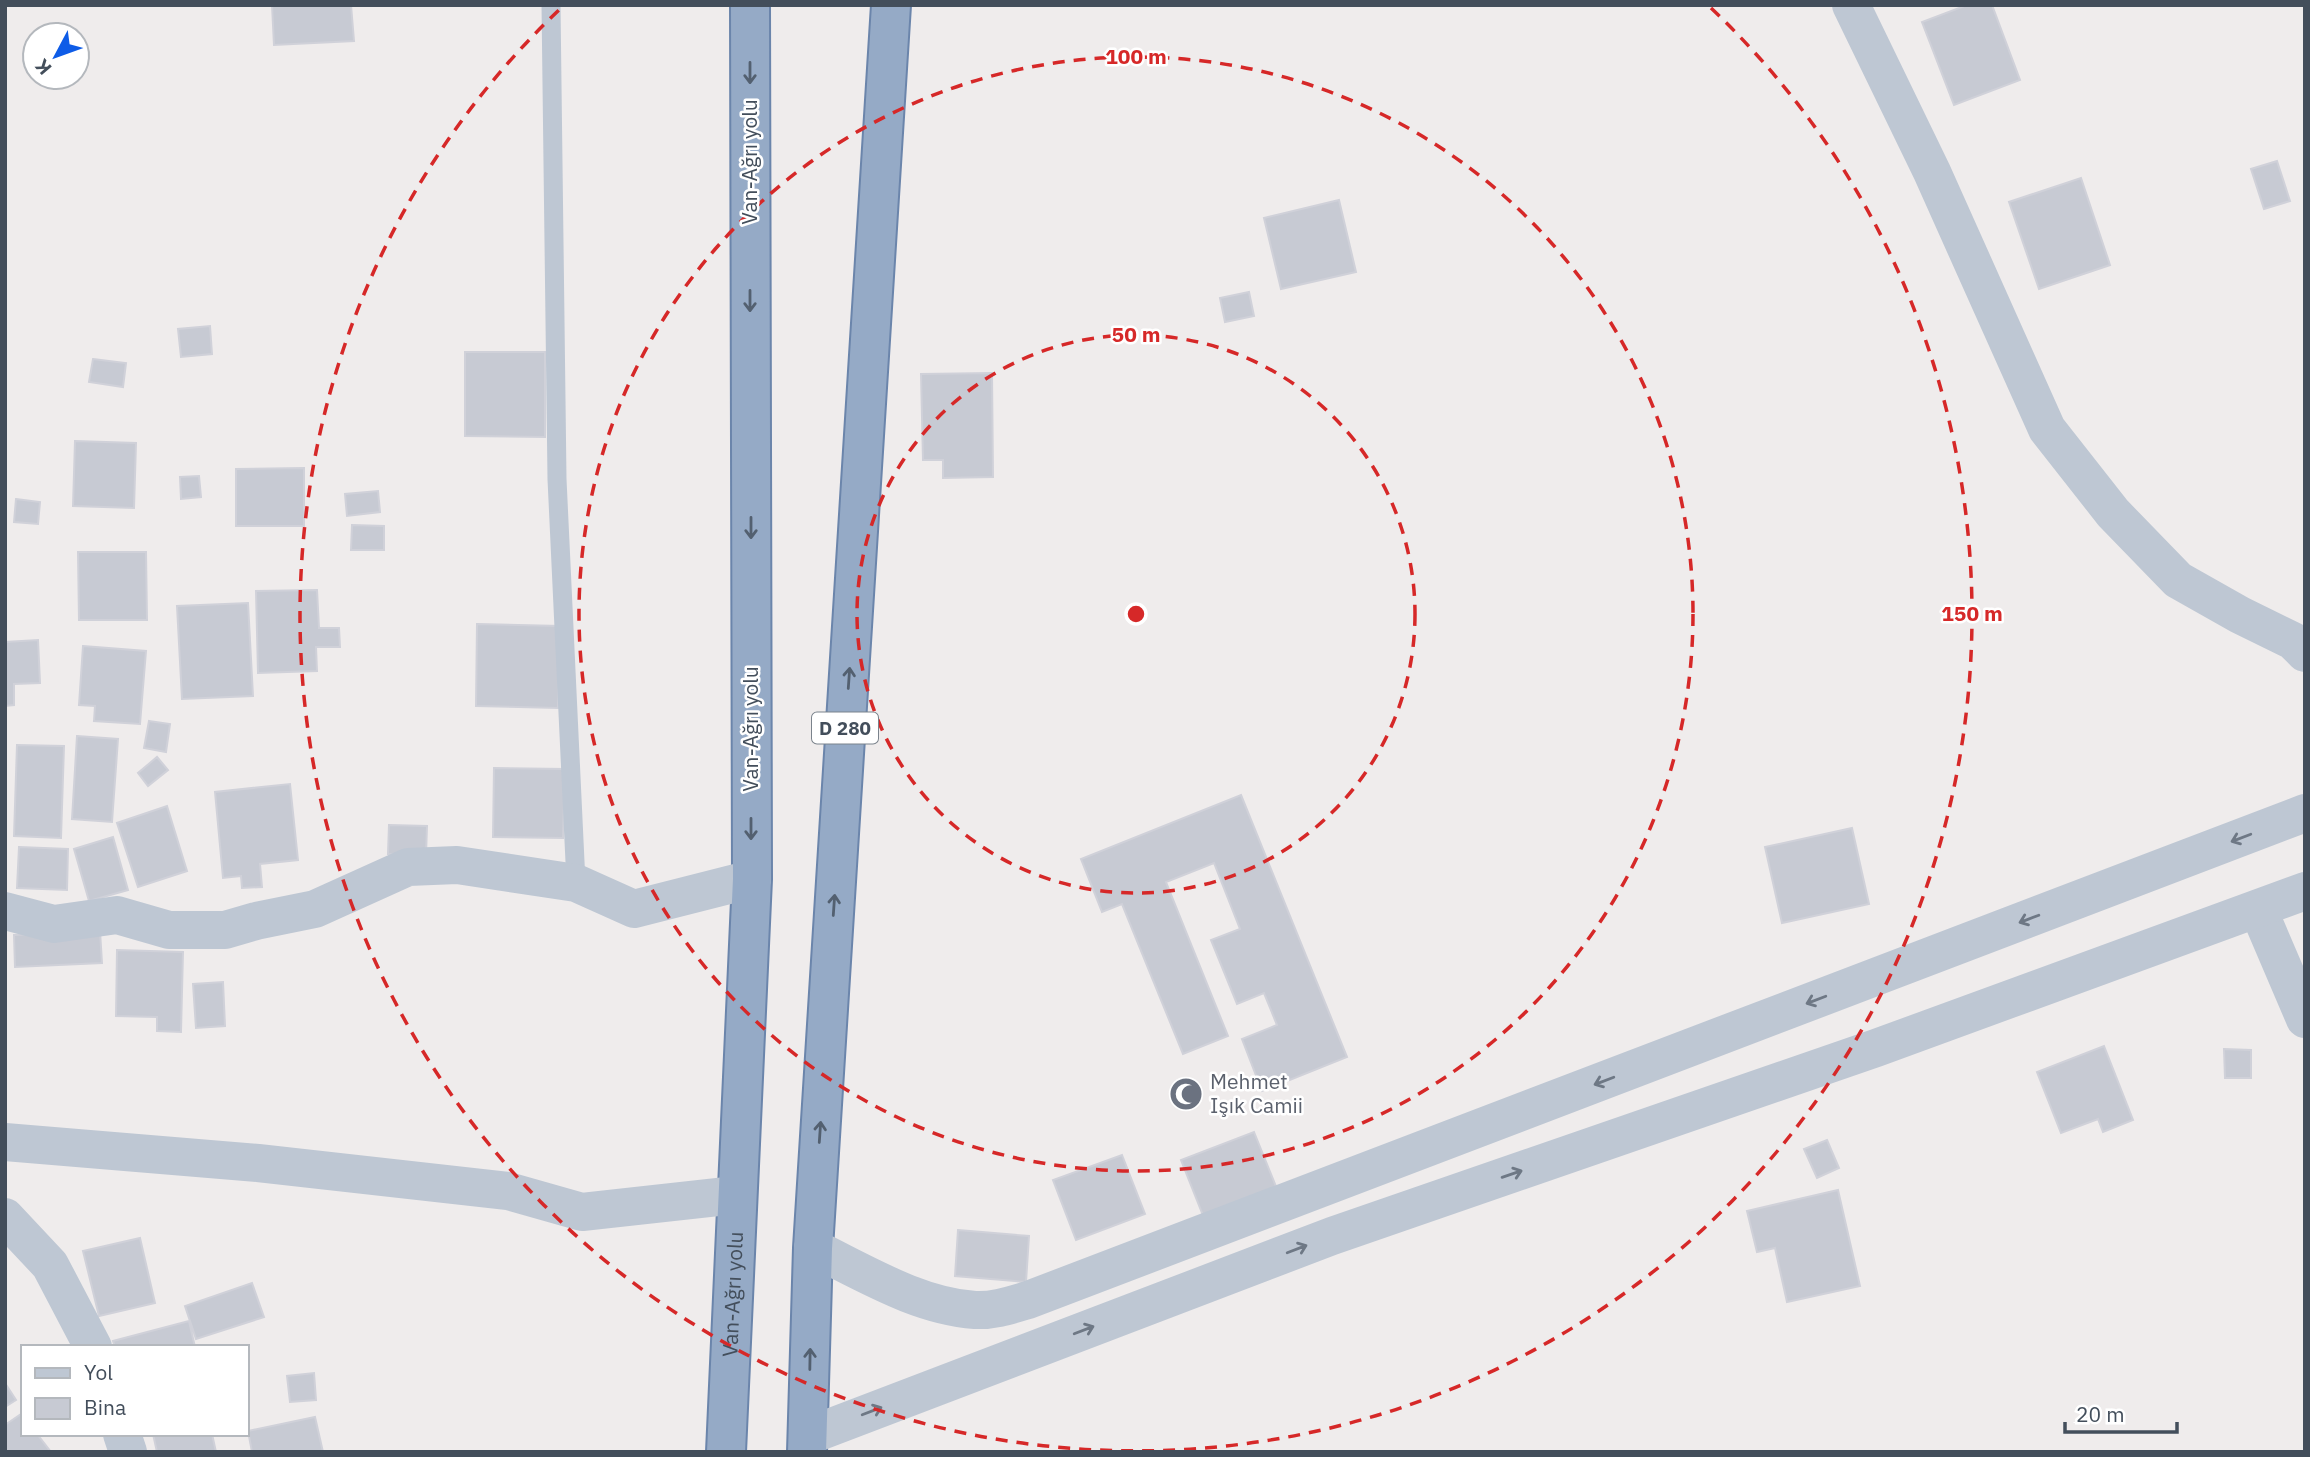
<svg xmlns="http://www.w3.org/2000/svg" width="2310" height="1457" font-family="'IBM Plex Sans',sans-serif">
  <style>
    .building { fill: #c7cad3; stroke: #d0d1d9; stroke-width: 2 }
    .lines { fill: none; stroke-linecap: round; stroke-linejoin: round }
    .trunk-casing { stroke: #6b85ab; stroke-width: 42 }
    .service { stroke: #bec7d3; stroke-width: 19 }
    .minor { stroke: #bec7d3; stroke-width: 38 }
    .tertiary { stroke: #bec7d3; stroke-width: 38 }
    .trunk { stroke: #95aac6; stroke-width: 38 }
    .oneway { stroke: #536070 }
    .oneway2 { stroke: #6e7885 }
    .ring { fill: none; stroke: #d62828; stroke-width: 3.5; stroke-dasharray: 12 9 }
    .labels { text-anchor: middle; stroke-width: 5; stroke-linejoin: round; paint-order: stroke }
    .shield { fill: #fff; stroke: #7b838c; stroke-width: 2 }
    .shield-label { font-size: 19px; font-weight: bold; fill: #434e5b }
    .street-label { font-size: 21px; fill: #434e5b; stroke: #fff }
    .worship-label { font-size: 21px; fill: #5b616d; stroke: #fff; text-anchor: start }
    .centre { fill: #d62828; stroke: #fff; stroke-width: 3.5 }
    .ring-label { font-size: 21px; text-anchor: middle; font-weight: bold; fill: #d62828; stroke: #fff; stroke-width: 5; stroke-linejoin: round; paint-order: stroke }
  </style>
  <rect width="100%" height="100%" fill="#efecec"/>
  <path class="building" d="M272,5H351L354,41L274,45Z
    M1967,5H1992L2020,80L1954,105L1922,22Z
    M2277,161L2290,201L2264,209L2251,169Z
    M2081,178L2110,265L2039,289L2009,202Z
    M1339,200L1356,272L1281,289L1264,218Z
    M1249,292L1254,316L1225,322L1220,298Z
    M210,326L212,354L181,357L178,329Z
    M465,352H545V437L465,436Z
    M93,359L126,363L123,387L89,382Z
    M992,373L993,477L943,478V460H923L921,374Z
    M75,441L136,443L134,508L73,506Z
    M304,468V526H236V469Z
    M199,476L201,497L181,499L180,477Z
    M378,491L380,512L347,516L345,494Z
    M16,499L40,502L38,524L14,522Z
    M352,525L384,526V550H351Z
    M78,552H146L147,620H79Z
    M317,590L319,628H339L340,647H316L317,671L258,673L256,591Z
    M248,603L253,696L182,699L177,606Z
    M477,624L560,626L558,708L476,706Z
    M38,640L40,683L14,684V705L5,706V642Z
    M83,646L146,651L140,724L94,721L95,706L79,705Z
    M149,721L170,724L166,752L144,748Z
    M77,736L118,739L112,822L72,819Z
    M17,745L64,746L61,838L14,836Z
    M157,757L168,770L148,786L138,773Z
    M494,768L565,769L563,838L493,837Z
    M290,784L298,860L260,864L262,887L242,888L241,876L223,878L215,792Z
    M1241,795L1347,1057L1262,1091L1242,1039L1277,1025L1264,993L1237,1004L1211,940L1240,929L1214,863L1166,882L1228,1036L1183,1054L1122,904L1102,912L1081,859Z
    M167,806L187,871L138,887L117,823Z
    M389,825L427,826L426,855L388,854Z
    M1852,828L1869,904L1782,923L1765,847Z
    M113,837L128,890L89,901L74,849Z
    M19,847L68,849L67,890L17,888Z
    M100,931L102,963L15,967L14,935Z
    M117,950L183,952L181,1032L157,1031V1017L116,1016Z
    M223,982L225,1026L196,1028L193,984Z
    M2104,1046L2133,1120L2103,1132L2098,1119L2061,1133L2037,1072Z
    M2224,1049L2251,1050V1078H2225Z
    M1254,1132L1279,1194L1206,1223L1181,1160Z
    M1827,1140L1839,1168L1817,1178L1804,1149Z
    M1122,1155L1145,1214L1076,1240L1053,1180Z
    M1838,1190L1860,1286L1787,1302L1775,1248L1757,1252L1747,1211Z
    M958,1230L1029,1236L1026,1282L955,1276Z
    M140,1238L155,1303L99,1316L83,1251Z
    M252,1283L264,1317L196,1339L185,1306Z
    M189,1321L195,1347H115L113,1341Z
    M314,1373L316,1400L290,1402L287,1376Z
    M5,1383L16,1400L5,1407Z
    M21,1414L23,1416V1434H37L51,1452H5V1425Z
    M315,1417L323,1452H252L248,1431Z
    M153,1434H212L216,1452H157Z"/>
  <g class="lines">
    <defs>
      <g id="trunk">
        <path id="s1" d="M726,1452L752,879L750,5"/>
        <path d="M807,1452L813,1248L891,5"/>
      </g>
    </defs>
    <use href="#trunk" class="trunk-casing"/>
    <path class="service" d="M551,5L557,479L576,883"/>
    <path class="minor" d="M1851,5L1932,172L2047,429L2113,513L2178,580L2240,615L2293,641L2305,653
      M2258,909L2305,1019
      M5,911L54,924L117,915L169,930H225L256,921L315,909L408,867L457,865L576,883L634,909L752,879
      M5,1142L258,1163L508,1191L582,1212L736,1195
      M5,1217L50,1265L93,1347
      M122,1434L128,1452"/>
    <path class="tertiary" d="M813,1248C863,1272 917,1306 975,1310C993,1311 1011,1305 1028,1300L2305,813
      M808,1436L1332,1236L1876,1048L2305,891"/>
    <use href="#trunk" class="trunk"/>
  </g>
  <defs><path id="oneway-shaft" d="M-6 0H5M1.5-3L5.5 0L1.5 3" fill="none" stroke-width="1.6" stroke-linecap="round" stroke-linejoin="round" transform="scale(1.75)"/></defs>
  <g class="oneway">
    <use href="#oneway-shaft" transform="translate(750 73) rotate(90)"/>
    <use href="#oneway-shaft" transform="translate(750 301) rotate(90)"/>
    <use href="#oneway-shaft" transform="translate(751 528) rotate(90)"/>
    <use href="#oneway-shaft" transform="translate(849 678) rotate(-86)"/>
    <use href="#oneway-shaft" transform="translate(751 829) rotate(90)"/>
    <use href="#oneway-shaft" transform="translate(834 905) rotate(-86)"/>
    <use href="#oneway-shaft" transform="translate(820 1132) rotate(-86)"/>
    <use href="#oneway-shaft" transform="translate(810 1359) rotate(-89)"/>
  </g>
  <g class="oneway2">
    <use href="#oneway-shaft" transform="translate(2241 838) rotate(159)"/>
    <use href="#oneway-shaft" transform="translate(2029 919) rotate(159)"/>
    <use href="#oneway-shaft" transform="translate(1816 1000) rotate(159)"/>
    <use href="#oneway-shaft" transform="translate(1604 1081) rotate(159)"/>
    <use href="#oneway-shaft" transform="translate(1512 1174) rotate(-19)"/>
    <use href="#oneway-shaft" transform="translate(1297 1249) rotate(-21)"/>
    <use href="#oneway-shaft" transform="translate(1084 1330) rotate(-21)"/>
    <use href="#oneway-shaft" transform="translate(872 1411) rotate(-21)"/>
  </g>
  <g class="ring">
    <circle cx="1136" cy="614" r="279"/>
    <circle cx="1136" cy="614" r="557"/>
    <path d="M1711 8A836 836 0 1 1 561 8"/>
  </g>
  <defs>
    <symbol id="mosque-disc" viewBox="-11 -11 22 22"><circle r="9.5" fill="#6b7280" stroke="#fff"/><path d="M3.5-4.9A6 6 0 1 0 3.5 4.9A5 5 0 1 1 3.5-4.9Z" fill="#fff"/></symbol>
  </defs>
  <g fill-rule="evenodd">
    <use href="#mosque-disc" x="1167" y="1075" width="38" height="38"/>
  </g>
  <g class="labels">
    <rect class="shield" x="812" y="712.5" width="66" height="31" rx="5"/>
    <g class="shield-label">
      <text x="845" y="735">D 280</text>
    </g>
    <g class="street-label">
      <text transform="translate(750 162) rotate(-90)" y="7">Van-Ağrı yolu</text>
      <text transform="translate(751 729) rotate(-90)" y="7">Van-Ağrı yolu</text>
      <text dy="7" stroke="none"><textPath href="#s1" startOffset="158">Van-Ağrı yolu</textPath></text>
    </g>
    <g class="worship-label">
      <text x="1210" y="1089">Mehmet<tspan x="1210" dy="24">Işık Camii</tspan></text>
    </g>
  </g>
  <circle cx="1136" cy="614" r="10" class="centre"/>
  <g class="ring-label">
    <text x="1136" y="64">100 m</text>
    <text x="1136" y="342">50 m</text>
    <text x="1972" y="621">150 m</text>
  </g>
  <rect width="2310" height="1457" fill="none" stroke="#434e5b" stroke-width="14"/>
  <rect x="21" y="1345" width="228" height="91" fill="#ffffff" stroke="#b4b8bd" stroke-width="2"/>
  <rect x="35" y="1368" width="35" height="10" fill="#bec7d3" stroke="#b4b8bd" stroke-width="2"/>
  <text x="84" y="1380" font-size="21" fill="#434e5b">Yol</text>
  <rect x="35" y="1398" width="35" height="21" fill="#c7cad3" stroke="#b4b8bd" stroke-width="2"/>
  <text x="84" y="1415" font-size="21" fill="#434e5b">Bina</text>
  <g transform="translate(56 56) rotate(229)"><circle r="33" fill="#ffffff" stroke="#b4b8bd" stroke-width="2"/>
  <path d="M0-5L12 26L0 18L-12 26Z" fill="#0e5ce7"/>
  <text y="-10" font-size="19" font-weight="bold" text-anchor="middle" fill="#434e5b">K</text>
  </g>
  <path d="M2065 1422v10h112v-10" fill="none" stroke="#434e5b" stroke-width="3.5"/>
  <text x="2076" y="1422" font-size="21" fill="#434e5b" stroke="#ffffff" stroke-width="5" paint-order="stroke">20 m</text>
</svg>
